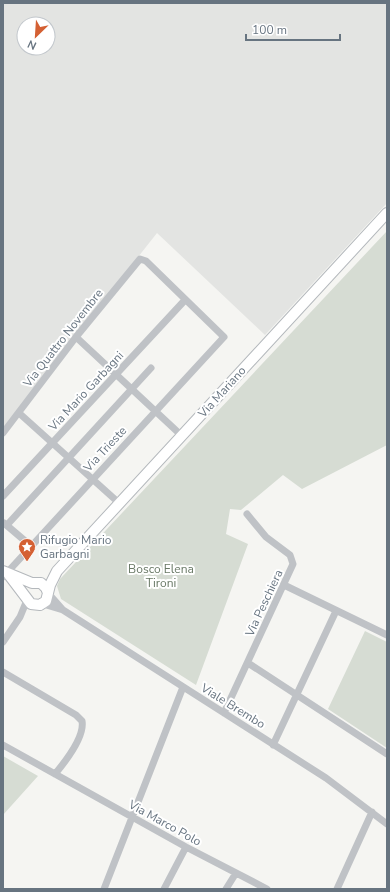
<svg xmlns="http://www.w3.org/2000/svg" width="390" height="892" font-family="'Nunito Sans',sans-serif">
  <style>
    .built { fill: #e3e4e2; fill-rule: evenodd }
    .green { fill: #d6dcd3 }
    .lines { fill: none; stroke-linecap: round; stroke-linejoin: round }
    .secondary-casing { stroke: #b4b8bc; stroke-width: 12 }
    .street { stroke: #bfc2c6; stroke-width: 7 }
    .secondary { stroke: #fff; stroke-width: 10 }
    .labels { text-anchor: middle; stroke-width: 4; stroke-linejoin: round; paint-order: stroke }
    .street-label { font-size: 12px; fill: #677480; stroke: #fff }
    .poi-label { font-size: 12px; fill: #677480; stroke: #fff; text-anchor: start }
    .park-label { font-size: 12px; fill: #687865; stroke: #fff }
  </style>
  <rect width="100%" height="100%" fill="#f5f5f2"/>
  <path class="built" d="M3,3H387V203L265,335L157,233L3,428ZM24,24H48V48H24Z"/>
  <path class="green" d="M387,231V445L302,489L283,475L241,510L230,509L226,534L248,544L196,685L61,599L57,586L60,579Z
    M365,631L387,642V748L328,709Z
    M3,756L38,776L3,815Z"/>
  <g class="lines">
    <defs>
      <path id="secondary" d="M3,571L32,583H41L46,588L48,593
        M9,575L31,604L40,605L46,601L50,585L57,571L387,213"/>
    </defs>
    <use href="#secondary" class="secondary-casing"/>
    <path class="street" d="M76,337L182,436
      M19,413L119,503
      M3,433L76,337L140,259L146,261L224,337L3,577
      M3,496L185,300
      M4,523L31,546
      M7,525L151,368
      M284,585L387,635
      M48,593L63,610
      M43,604L63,610L326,778L387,824
      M3,642L20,617L27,600
      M248,663L387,754
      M3,672L76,715L82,721C85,737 65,762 55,774
      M224,713L293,564L290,555L266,537L247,514
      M3,745L186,847L267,889
      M273,745L336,611
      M104,889L183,687
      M164,889L186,847
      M226,889L236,873
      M337,889L372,812"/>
    <use href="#secondary" class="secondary"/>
  </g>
  <defs>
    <symbol id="sight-pin" viewBox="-11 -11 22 30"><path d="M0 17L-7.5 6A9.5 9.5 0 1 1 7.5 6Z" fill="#d46033" stroke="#fff"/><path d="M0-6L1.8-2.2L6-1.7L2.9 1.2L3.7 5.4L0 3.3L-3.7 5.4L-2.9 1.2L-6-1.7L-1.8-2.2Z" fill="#fff"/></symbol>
  </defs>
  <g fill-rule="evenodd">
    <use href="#sight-pin" x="17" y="537" width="20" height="27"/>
  </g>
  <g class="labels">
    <g class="street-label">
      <text transform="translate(63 338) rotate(-52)" y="4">Via Quattro Novembre</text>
      <text transform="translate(86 391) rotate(-47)" y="4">Via Mario Garbagni</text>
      <text transform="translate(222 392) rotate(-48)" y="4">Via Mariano</text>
      <text transform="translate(105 449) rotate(-47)" y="4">Via Trieste</text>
      <text transform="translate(264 603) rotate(-65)" y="4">Via Peschiera</text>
      <text transform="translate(233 706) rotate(32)" y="4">Viale Brembo</text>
      <text transform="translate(165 823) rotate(29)" y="4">Via Marco Polo</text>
    </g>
    <g class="poi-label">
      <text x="40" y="544">Rifugio Mario<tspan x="40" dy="14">Garbagni</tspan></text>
    </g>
    <g class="park-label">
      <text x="161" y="573">Bosco Elena<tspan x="161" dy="14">Tironi</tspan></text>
    </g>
  </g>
  <rect width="390" height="892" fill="none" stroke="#677480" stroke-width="8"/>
  <g transform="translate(36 36) rotate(205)"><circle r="19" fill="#ffffff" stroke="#c2c7cc"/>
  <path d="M0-3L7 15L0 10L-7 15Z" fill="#d46033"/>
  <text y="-6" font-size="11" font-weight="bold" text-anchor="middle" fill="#677480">N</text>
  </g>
  <path d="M246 34v6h94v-6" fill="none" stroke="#677480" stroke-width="2"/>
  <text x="252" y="34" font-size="12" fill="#677480" stroke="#ffffff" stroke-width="3" paint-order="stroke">100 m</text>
</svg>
